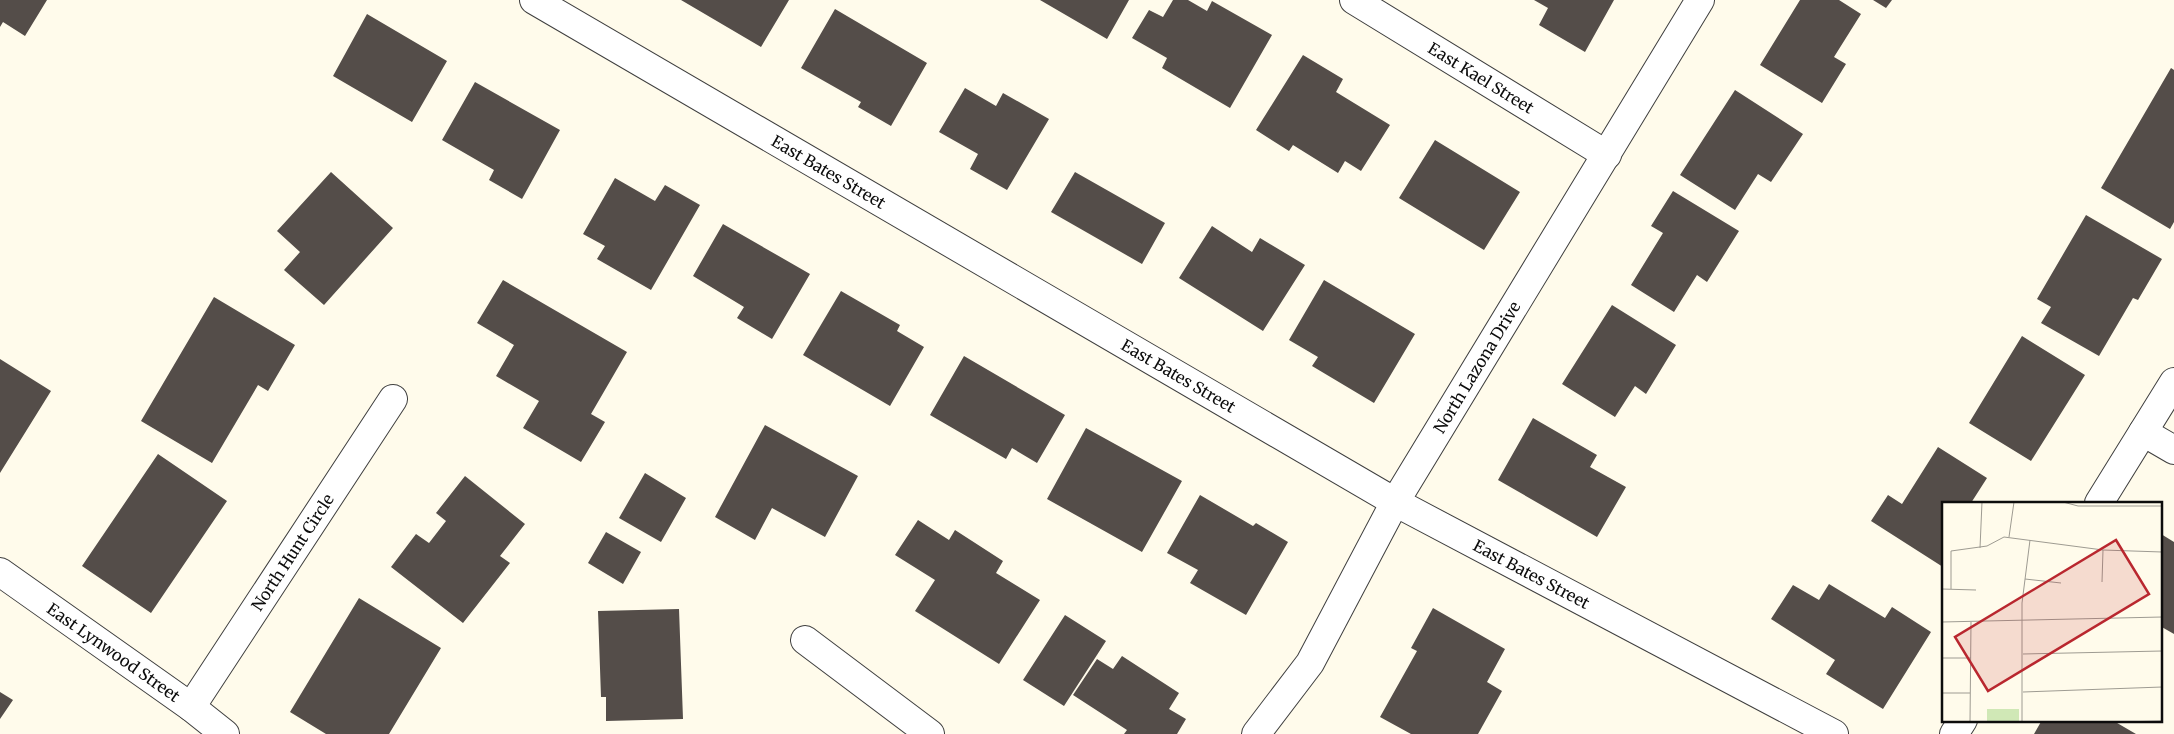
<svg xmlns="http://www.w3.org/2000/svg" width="2174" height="734" font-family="Merriweather,serif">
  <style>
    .building { fill: #544d49 }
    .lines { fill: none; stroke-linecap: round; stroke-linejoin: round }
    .street-casing { stroke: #3f3f3f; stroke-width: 30 }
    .street { stroke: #fff; stroke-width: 28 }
    .labels { text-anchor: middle; stroke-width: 5; stroke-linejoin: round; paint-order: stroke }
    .street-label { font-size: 16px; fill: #0c0c0c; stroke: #fff }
    .inset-road { fill: none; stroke: #9e9b92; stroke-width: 1 }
    .view { fill: #b9272f; fill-opacity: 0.15; stroke: #b9272f; stroke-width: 2.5 }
    .inset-edge { fill: none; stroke: #0c0c0c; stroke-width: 2.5 }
  </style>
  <rect width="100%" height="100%" fill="#fffbeb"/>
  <path class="building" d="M0,0H47L25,36L3,22L0,27Z
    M681,0H789L761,47Z
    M1040,0H1129L1107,39Z
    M1173,0H1188L1207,11L1212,1L1272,35L1230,108L1162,68L1167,58L1132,38L1149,10L1163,17Z
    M1534,0H1614L1585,52L1539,25L1548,8Z
    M1800,0H1839L1861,14L1834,57L1846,64L1822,103L1760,65Z
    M1873,0H1892L1886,8Z
    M835,9L927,63L891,126L858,107L861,102L801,68Z
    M367,14L447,61L412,122L333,76Z
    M1303,55L1343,79L1336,92L1390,125L1361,171L1345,161L1338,173L1293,145L1289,151L1256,130Z
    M2171,68L2174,70V222L2170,229L2101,188Z
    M475,82L560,130L522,199L489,180L494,170L442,140Z
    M965,88L996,106L1003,93L1049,119L1007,190L970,169L978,154L939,132Z
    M1735,90L1803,134L1771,182L1758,174L1735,210L1680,175Z
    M1435,140L1520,192L1484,250L1399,198Z
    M331,172L393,228L324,305L284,270L300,252L277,231Z
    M1075,172L1165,223L1142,264L1051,212Z
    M615,178L655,201L665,185L700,205L651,290L597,259L605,246L583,234Z
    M1673,191L1739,231L1707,282L1697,275L1674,312L1631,285L1663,233L1651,226Z
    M2086,215L2162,259L2138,300L2133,298L2099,356L2041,323L2051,307L2037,299Z
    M723,224L810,274L772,339L737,318L744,307L693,276Z
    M1212,226L1252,252L1260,238L1305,265L1263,331L1179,278Z
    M503,280L627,352L591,414L605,422L581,462L523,428L539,401L496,376L514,345L477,323Z
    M1324,280L1415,334L1374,403L1312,366L1318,357L1289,340Z
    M841,291L900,325L897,331L924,347L890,406L803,355Z
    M214,297L295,345L268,391L258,385L212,463L141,421Z
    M1612,305L1676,345L1646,394L1635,386L1615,417L1562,384Z
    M2022,336L2085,375L2031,461L1969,423Z
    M964,356L1065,415L1037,463L1012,448L1006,459L930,415Z
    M0,359L51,391L0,473Z
    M1533,418L1597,455L1590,467L1626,487L1597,537L1498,480Z
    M765,425L858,476L825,537L772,508L755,540L715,517Z
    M1086,428L1182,481L1142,552L1047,499Z
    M1938,447L1987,478L1971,503H1943V567L1871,521L1888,495L1902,504Z
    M158,454L227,501L151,613L82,566Z
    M645,473L686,498L661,542L619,518Z
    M465,476L525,524L500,556L510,563L463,623L391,567L416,534L429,543L446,521L436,513Z
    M1200,495L1253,526L1256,523L1288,542L1246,615L1190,583L1198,570L1167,553Z
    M918,520L949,540L955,530L1003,561L996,573L1040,600L999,664L915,611L935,580L895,555Z
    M606,532L641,552L623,584L588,563Z
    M2161,534L2174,542V634L2160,626Z
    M1829,584L1885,618L1892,607L1931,632L1883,709L1826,674L1835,660L1771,619L1793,585L1819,600Z
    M359,598L441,648L389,734H326L290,712Z
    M1433,608L1505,649L1487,682L1502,691L1478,734H1411L1380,717L1417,651L1411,648Z
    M679,609L683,719L606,721V697H601L598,611Z
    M1065,615L1106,641L1064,706L1023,680Z
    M1122,656L1179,693L1169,709L1186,719L1177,734H1124L1127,730L1073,695L1097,659L1113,669Z
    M0,692L13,700L0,719Z
    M2042,720H2112L2136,734H2034Z"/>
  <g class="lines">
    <defs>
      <g id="street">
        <path id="s1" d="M534,0L1395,502L1834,734"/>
        <path id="s2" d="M1354,0L1607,155"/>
        <path d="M2143,432L2174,450"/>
        <path d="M2099,503L2174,382"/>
        <path id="s3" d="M0,572L191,707L225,734"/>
        <path d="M805,640L930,734"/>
        <path id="s4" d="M191,707L393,399"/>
        <path id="s5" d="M1256,734L1310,663L1395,502L1700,0"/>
        <path d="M1954,734L1963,720"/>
      </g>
    </defs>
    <use href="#street" class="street-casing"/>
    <use href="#street" class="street"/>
  </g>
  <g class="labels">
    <g class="street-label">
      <text dy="6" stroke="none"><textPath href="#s2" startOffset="149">East Kael Street</textPath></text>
      <text dy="6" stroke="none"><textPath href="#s1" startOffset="341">East Bates Street</textPath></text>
      <text dy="6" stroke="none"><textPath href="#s5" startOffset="429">North Lazona Drive</textPath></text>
      <text dy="6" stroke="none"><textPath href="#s1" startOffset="746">East Bates Street</textPath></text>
      <text dy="6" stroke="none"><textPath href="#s4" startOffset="185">North Hunt Circle</textPath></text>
      <text dy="6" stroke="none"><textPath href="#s1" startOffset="1151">East Bates Street</textPath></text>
      <text dy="6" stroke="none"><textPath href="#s3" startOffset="139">East Lynwood Street</textPath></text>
    </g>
  </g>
  <g transform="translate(1942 502)">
    <rect width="220" height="220" fill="#fffbeb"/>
    <path d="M45,207H77V220H45Z" fill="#d0e8b6"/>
    <path class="inset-road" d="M121,0L136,4H220M67,35L72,0M38,46L40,0M83,77L119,81M160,80L161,48M0,87L34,88M9,87V49L45,44L62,35L161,48L220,50M0,120L220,115M81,152L220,149M0,156H29M81,190L220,185M0,191H28M28,220L29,120M80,220V101L88,38M178,220L220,219"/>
    <path class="view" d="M174,38L207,92L46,189L13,135Z"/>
    <rect width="220" height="220" class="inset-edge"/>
  </g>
</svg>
